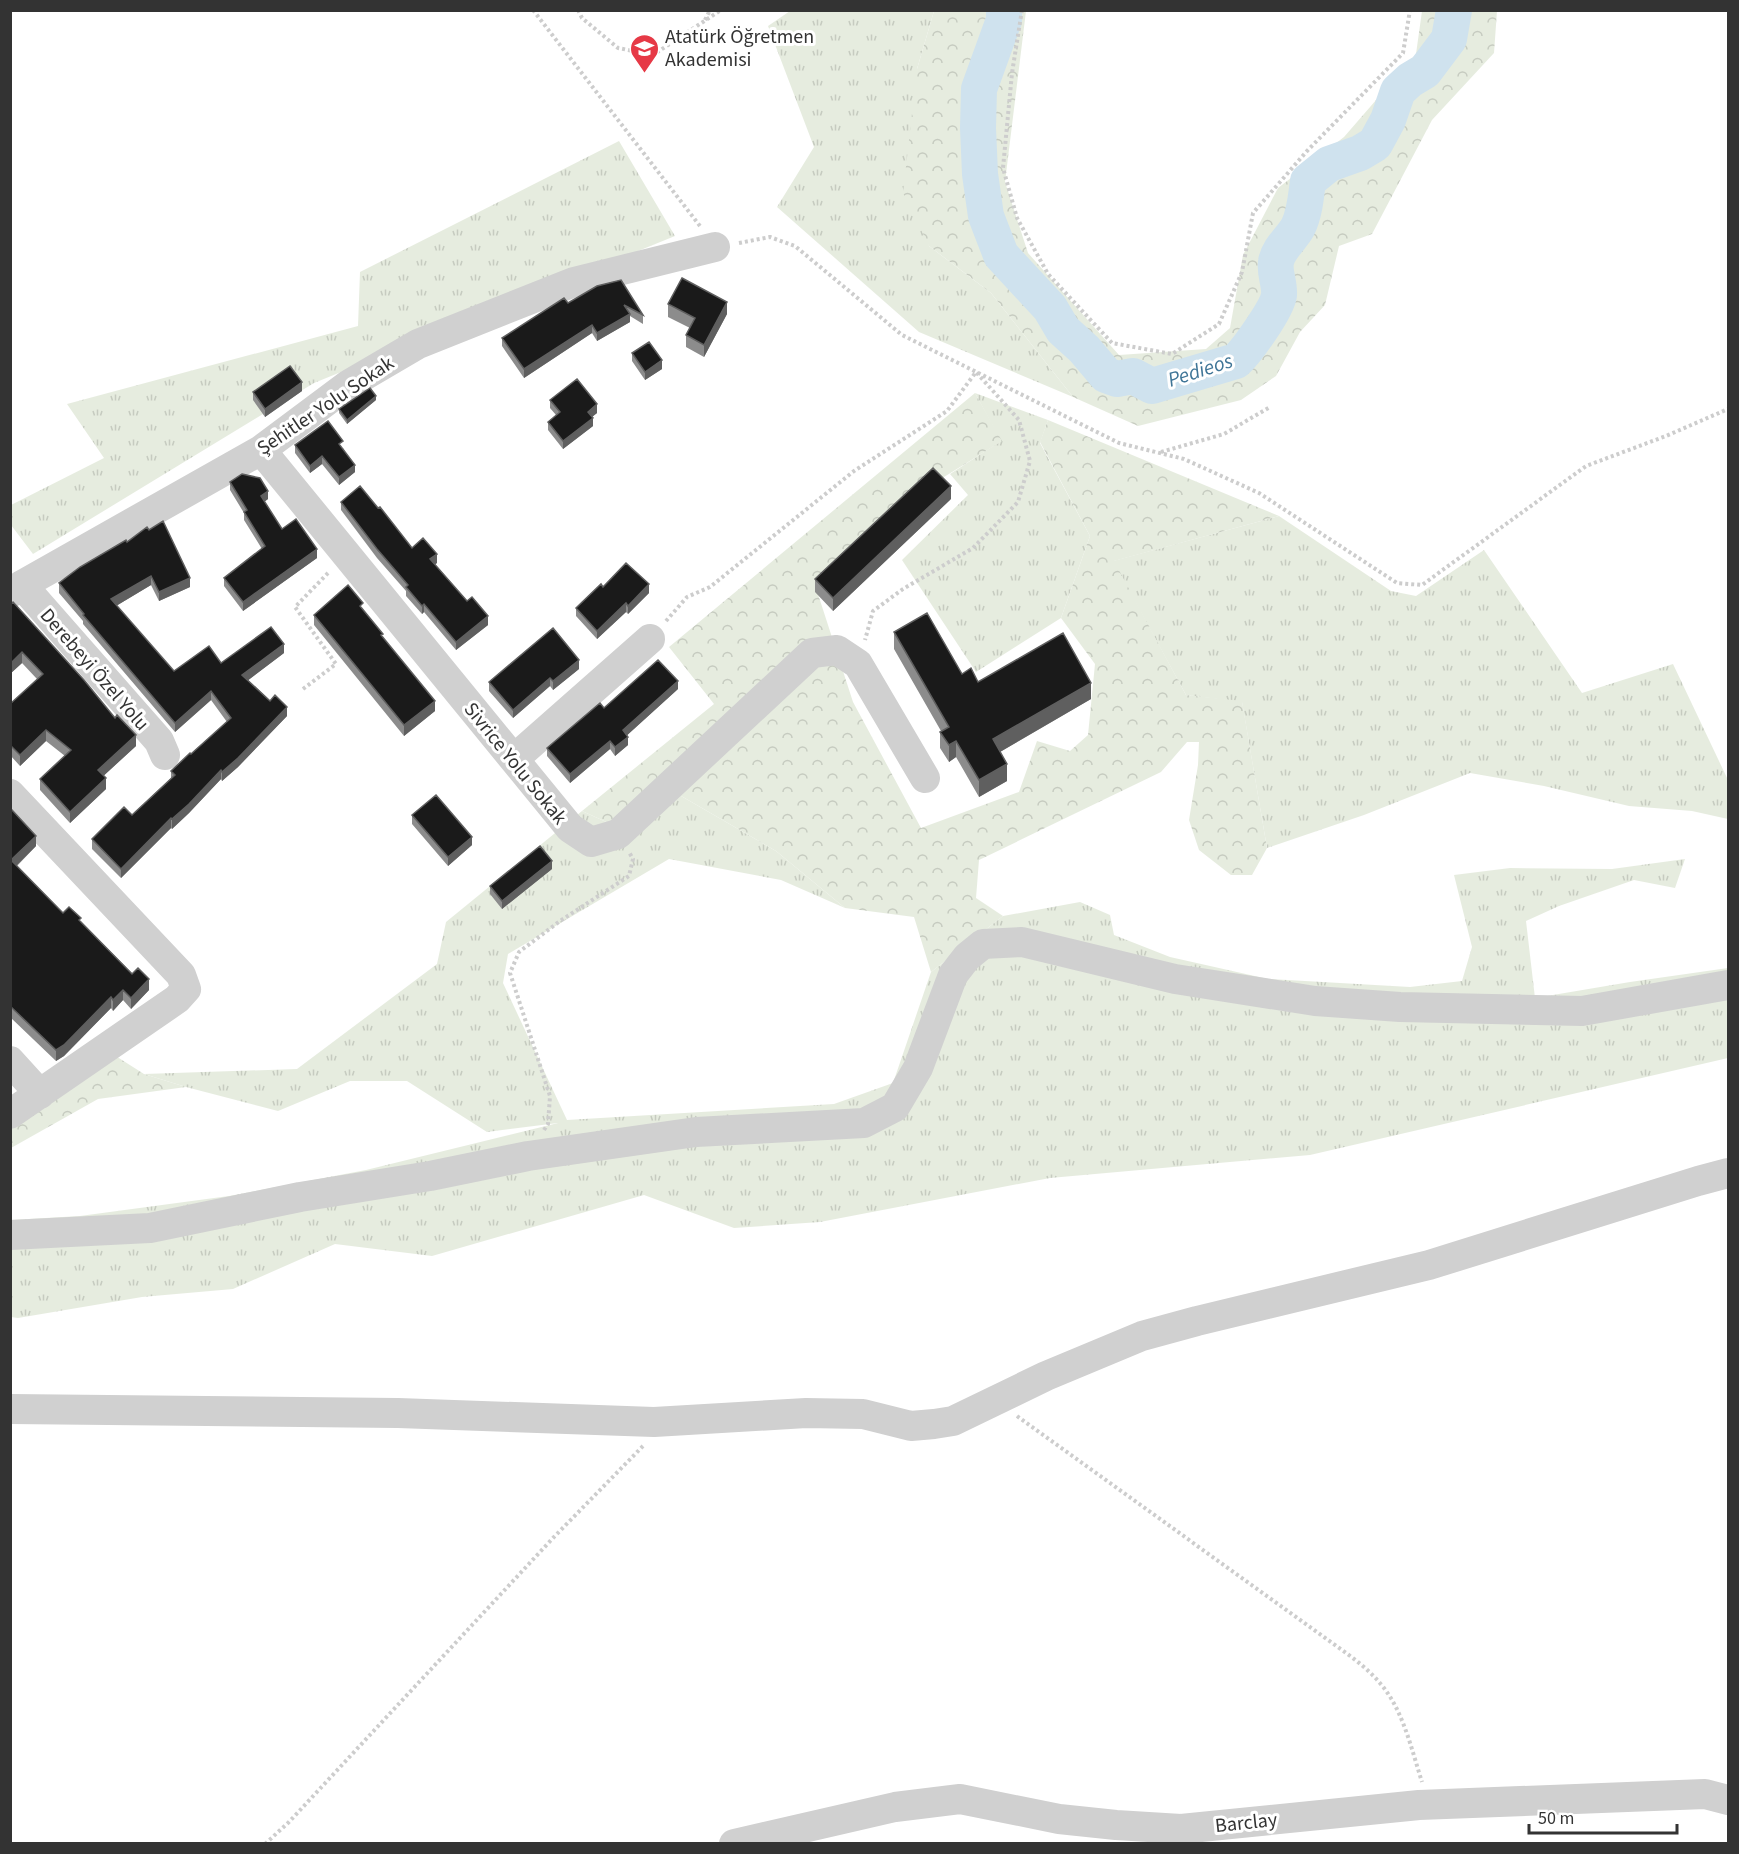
<svg xmlns="http://www.w3.org/2000/svg" width="1739" height="1854" font-family="'Source Sans 3',sans-serif">
  <style>
    .grass { fill: url(#grass-tufts) }
    .forest { fill: url(#forest-crowns) }
    .lines { fill: none; stroke-linecap: round; stroke-linejoin: round }
    .river { stroke: #cfe2ee; stroke-width: 36 }
    .path { stroke: #cdcdcd; stroke-width: 4; stroke-dasharray: 3 3; stroke-linecap: butt }
    .minor { stroke: #d0d0d0; stroke-width: 30 }
    .wall { fill: #8c8c8c }
    .shaded-wall { fill: #5f5f5f }
    .building { fill: #1a1a1a; stroke: #5f5f5f; stroke-width: 1.5 }
    .labels { text-anchor: middle; stroke-width: 6; stroke-linejoin: round; paint-order: stroke }
    .poi-label { font-size: 20px; fill: #333; stroke: #fff; text-anchor: start }
    .street-label { font-size: 20px; fill: #333; stroke: #fff }
    .water-label { font-size: 21px; font-style: italic; fill: #3f7597; stroke: #fff }
  </style>
  <defs>
    <pattern id="grass-tufts" width="24" height="20" patternUnits="userSpaceOnUse" patternTransform="scale(1.5)"><rect width="24" height="20" fill="#e6ecdf"/><path d="M3 7l-1-3M5 7V3M7 7l1-3M15 17l-1-3M17 17v-4M19 17l1-3" fill="none" stroke="#c6cbc0"/></pattern>
    <pattern id="forest-crowns" width="20" height="18" patternUnits="userSpaceOnUse" patternTransform="scale(1.5)"><rect width="20" height="18" fill="#e6ecdf"/><path d="M2 6a3 3 0 1 1 6 0M12 15a3 3 0 1 1 6 0" fill="none" stroke="#c6cbc0"/></pattern>
  </defs>
  <rect width="100%" height="100%" fill="#fff"/>
  <path class="grass" d="M790,11H934L917,69L929,246L991,293L1073,397L919,332L777,207L814,147L768,26Z
    M619,141L675,236L314,383L33,554L11,525V505L104,458L67,404L358,326L360,272Z
    M975,393L1048,420L1040,443L1090,536L1061,618L976,672L902,560L968,495L950,474L1001,441Z
    M1279,516L1391,591L1416,596L1484,550L1582,693L1673,664L1728,780V819L1692,811L1629,806L1544,786L1470,773L1364,815L1267,848L1242,702L1186,695L1113,561Z
    M676,793L776,851L845,908L781,880L669,859L508,954L503,983L567,1120L834,1104L893,1083L931,972L1003,916L1080,902L1110,915L1114,935L1170,957L1268,979L1410,987L1462,981L1472,947L1454,875L1510,868L1612,869L1685,859L1675,888L1634,880L1559,906L1526,921L1535,998L1630,982L1728,968V1058L1310,1155L1050,1178L820,1222L734,1228L644,1195L432,1256L335,1244L233,1289L142,1297L18,1318L11,1317V1220L80,1216L229,1196L366,1170L558,1123L487,1132L407,1081H350L278,1111L186,1087L144,1074L297,1069L437,964L446,922L582,811L613,825Z"/>
  <path class="forest" d="M934,11H1026L1005,182L1028,253L1119,355L1206,349L1230,328L1243,255L1278,188L1344,137L1416,54L1422,11H1497L1494,53L1432,120L1372,234L1339,246L1325,305L1300,332L1276,376L1241,400L1138,426L1073,397L991,293L929,246L903,193L917,69Z
    M975,393L1002,441L886,513L816,588L853,702L921,828L1019,792L1037,741L1070,751L1088,735L1095,664L1061,618L1090,536L1040,442L1048,420L1279,516L1114,561L1186,695L1242,701L1267,848L1252,875H1231L1199,850L1189,820L1198,765L1199,742H1187L1161,772L979,860L976,898L1003,916L931,972L914,917L845,908L776,851L676,793L613,825L582,811L714,704L669,647Z
    M111,1053L144,1074L186,1087L98,1099L11,1148V1119Z"/>
  <g class="lines">
    <path class="river" d="M1004,10V20L979,89L978,128L980,174L986,216L1001,255L1050,308L1063,330L1084,349L1106,375L1117,379L1133,376L1152,386L1236,361C1247,351 1277,309 1279,295C1280,284 1274,272 1276,262C1278,249 1292,238 1298,227C1305,213 1306,195 1308,181L1329,164L1360,153L1375,144L1388,120L1398,91L1410,80L1425,71L1449,39L1454,10"/>
    <path class="path" d="M533,10L700,226
      M578,10L582,18L618,48L653,55L721,10
      M1022,10L1012,73L1003,168L1017,218L1048,274L1112,343L1172,354L1219,324L1242,272L1253,213L1307,151L1403,53L1410,10
      M705,20L710,10
      M739,243L770,237L795,246L902,335L1119,443L1184,459L1259,493L1397,583L1422,585L1586,466L1666,436L1728,409
      M1161,452L1224,434L1270,407
      M666,621L687,597L710,587L854,471L947,411L976,372L1019,420L1030,461L1018,502L973,548L903,589L873,611L865,640
      M303,689L336,664L295,607L329,572
      M544,1130L548,1124L550,1096L510,973L519,952L560,921L629,876L633,859L629,852
      M1017,1416L1346,1653C1360,1663 1373,1674 1384,1688C1404,1714 1412,1751 1422,1782
      M265,1844L289,1822L553,1538L644,1445"/>
    <path class="minor" d="M261,450L570,828L591,842L618,834L812,653L837,650L858,664L925,778
      M22,585L159,741L165,755
      M10,593L22,585L261,450L348,385L418,344L574,282L715,247
      M514,759L650,639
      M10,794L181,975L186,989L177,999L10,1114
      M10,1061L40,1094
      M10,1235L150,1228L300,1197L430,1176L528,1156L696,1132L864,1123L895,1107L918,1068L953,975L967,957L983,944L1022,942L1175,979L1315,1001L1400,1007L1582,1011L1728,985
      M10,1409L398,1413L654,1422L806,1413L863,1414L911,1426L934,1424L953,1421L1046,1376L1142,1336L1197,1321L1429,1265L1698,1181L1728,1173
      M734,1844L895,1807L960,1799L1059,1819L1116,1825L1181,1829L1419,1805L1705,1794L1728,1800"/>
  </g>
  <path class="wall" d="M597,286L643,315V324L630,316V322L597,341L592,333L524,378L502,346V338L568,303Z
    M668,304L727,314L704,357L686,347V335L690,328L668,317Z
    M632,353L662,369L645,380L632,361Z
    M302,391L265,417L253,400V392Z
    M376,400L347,424L339,413V409Z
    M550,400L597,413L592,417L593,426L563,449L548,430V422L556,415L550,408Z
    M295,445L343,448L355,472L339,485L322,464L310,473L295,453Z
    M230,482L268,499L264,502L282,529L317,558L243,611L224,586V578L262,549L244,520V513L230,490Z
    M951,499L833,611L815,592V579Z
    M341,502L378,508L412,548L437,563L435,564L488,625L456,650L424,612L422,614L406,596V591L377,558L341,510Z
    M127,542L190,587L159,601L151,585L116,606L174,671L284,653L248,680L287,716L238,767L222,781L221,779L189,813L172,829L171,828L121,878L92,849V839L132,815L171,778V771L227,722L211,700L175,732L83,624V621L59,593V583Z
    M603,587L649,593L628,614L626,612L597,639L576,616V608Z
    M10,605L136,746L103,776L106,789L70,823L40,790V779L65,756L46,741L20,766L10,755V704L37,679L22,663L10,674Z
    M314,615L383,637L435,711L404,736L314,625Z
    M894,632L962,674L978,682L1091,699L1000,752L1007,781L979,797L956,757L949,762L940,748V732L941,731L894,649Z
    M579,669L553,690L550,686L513,718L489,691V682Z
    M678,689L627,735L628,745L615,756L610,749L570,783L547,756V748L604,708Z
    M10,811L36,846L17,866L63,913L81,922L149,990L131,1009L123,1000L113,1011L111,1008L64,1056L56,1061L10,1017Z
    M412,815L472,845L448,866L412,824Z
    M552,869L502,909L490,894V886Z"/>
  <path class="shaded-wall" d="M727,302V314L704,357V345Z
    M630,314V322L597,341V333Z
    M592,325V333L524,378V369Z
    M662,360V369L645,380V372Z
    M302,382V391L265,417V409Z
    M376,396V400L347,424V420Z
    M597,404V413L588,420V412Z
    M593,418V426L563,449V441Z
    M322,456V464L310,473V466Z
    M355,465V472L339,485V477Z
    M951,486V499L833,611V598Z
    M268,491V499L261,504V496Z
    M317,549V558L243,611V602Z
    M437,554V563L430,568V559Z
    M151,576V585L111,609V599Z
    M190,578V587L159,601V592Z
    M649,584V593L628,614V606Z
    M626,603V612L597,639V631Z
    M424,604V612L422,614V606Z
    M488,616V625L456,650V642Z
    M284,644V653L242,685V675Z
    M22,652V663L10,674V664Z
    M579,660V669L553,690V681Z
    M550,678V686L513,718V710Z
    M678,681V689L623,739V730Z
    M1091,683V699L993,756V739Z
    M211,691V700L175,732V723Z
    M435,701V711L404,736V725Z
    M287,707V716L238,767L222,781V772Z
    M46,730V741L20,766V755Z
    M136,735V746L98,781V770Z
    M628,737V745L615,756V747Z
    M610,741V749L570,783V774Z
    M956,741V757L949,762V745Z
    M1007,764V781L979,797V780Z
    M221,770V779L189,813L172,829V819Z
    M106,778V789L70,823V812Z
    M171,818V828L121,878V869Z
    M36,836V846L11,871V860Z
    M472,837V845L448,866V857Z
    M552,861V869L502,909V901Z
    M149,979V990L131,1009V998Z
    M123,990V1000L113,1011V1000Z
    M111,997V1008L64,1056L56,1061V1050Z"/>
  <path class="building" d="M682,278L727,302L704,345L686,335L695,318L668,304Z
    M621,280L643,315L624,305L630,314L597,333L592,325L524,369L502,338L564,298L568,303L597,286Z
    M649,342L662,360L645,372L632,353Z
    M290,366L302,382L265,409L253,392Z
    M577,379L597,404L588,412L593,418L563,441L548,422L560,412L550,400Z
    M370,388L376,396L347,420L339,409Z
    M328,421L343,441L339,444L355,465L339,477L322,456L310,466L295,445Z
    M933,468L951,486L833,598L815,579Z
    M242,474L260,478L268,491L261,496L282,529L296,519L317,549L243,602L224,578L265,546L244,512L247,510L230,482Z
    M360,486L378,508L380,507L412,548L423,538L437,554L430,559L467,601L472,597L488,616L456,642L424,604L422,606L406,587L408,585L377,549L341,502Z
    M163,521L190,578L159,592L151,576L111,599L174,671L209,646L221,663L271,627L284,644L242,675L270,701L275,695L287,707L238,758L222,772L221,770L189,804L172,819L171,818L121,869L92,839L124,807L132,815L175,775L171,771L190,753L191,754L231,718L211,691L175,723L83,615L84,614L59,583L80,567L126,540L127,542L147,527L149,530Z
    M626,563L649,584L628,606L626,603L597,631L576,608L601,584L603,587Z
    M348,585L363,603L360,606L383,634L381,635L435,701L404,725L314,615Z
    M13,602L84,680L115,718L117,715L136,735L98,770L106,778L70,812L40,779L71,750L46,730L20,755L10,745V704L43,674L22,652L10,664V605Z
    M927,613L962,674L971,668L978,682L1063,633L1091,683L993,739L1007,764L979,780L956,741L949,745L940,732L949,727L894,632Z
    M553,628L579,660L553,681L550,678L513,710L489,682Z
    M658,660L678,681L623,730L628,737L615,747L610,741L570,774L547,748L600,703L604,708Z
    M436,795L472,837L448,857L412,815Z
    M12,810L36,836L11,860L63,913L69,907L81,918L79,920L132,974L138,968L149,979L131,998L123,990L113,1000L111,997L64,1045L56,1050L10,1006V811Z
    M540,846L552,861L502,901L490,886Z"/>
  <defs>
    <symbol id="university-pin" viewBox="-11 -11 22 30"><path d="M0 17L-7.5 6A9.5 9.5 0 1 1 7.5 6Z" fill="#e63946" stroke="#fff"/><path d="M0-5L7-2L0 1L-7-2ZM-4 1L0 2.5L4 1V4Q0 6-4 4Z" fill="#fff"/></symbol>
  </defs>
  <g fill-rule="evenodd">
    <use href="#university-pin" x="628" y="32" width="33" height="45"/>
  </g>
  <g class="labels">
    <g class="poi-label">
      <text x="665" y="43">Atatürk Öğretmen<tspan x="665" dy="23">Akademisi</tspan></text>
    </g>
    <g class="street-label">
      <text transform="translate(325 405) rotate(-34)" y="7">Şehitler Yolu Sokak</text>
      <text transform="translate(95 669) rotate(49)" y="7">Derebeyi Özel Yolu</text>
      <text transform="translate(516 763) rotate(51)" y="7">Sivrice Yolu Sokak</text>
      <text transform="translate(1246 1822) rotate(-6)" y="7">Barclay</text>
    </g>
    <g class="water-label">
      <text transform="translate(1200 370) rotate(-18)" y="7">Pedieos</text>
    </g>
  </g>
  <rect width="1739" height="1854" fill="none" stroke="#333333" stroke-width="24"/>
  <path d="M1529 1824v9h148v-9" fill="none" stroke="#333333" stroke-width="3"/>
  <text x="1538" y="1824" font-size="18" fill="#333333" stroke="#ffffff" stroke-width="4.5" paint-order="stroke">50 m</text>
</svg>
